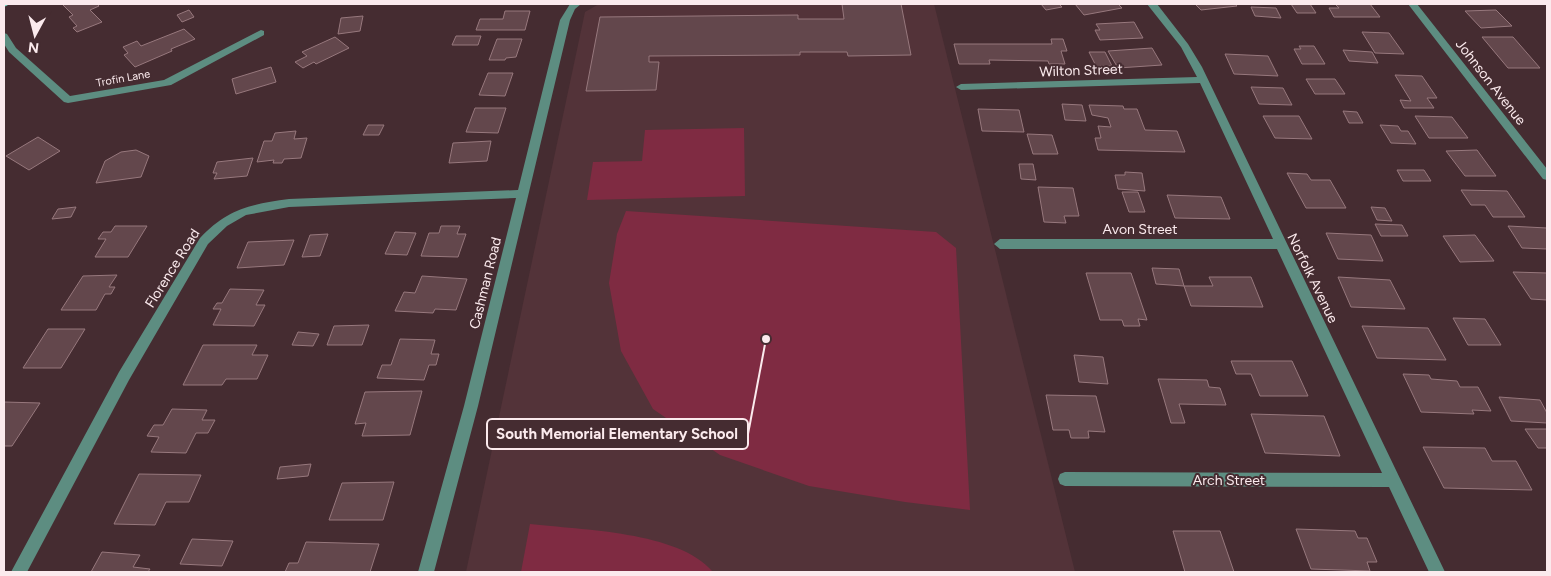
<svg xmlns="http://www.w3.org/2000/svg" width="1551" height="576" font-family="Figtree,sans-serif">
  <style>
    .built { fill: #533339 }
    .green { fill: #7f2b42 }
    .building { fill: #63474c; stroke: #97787d }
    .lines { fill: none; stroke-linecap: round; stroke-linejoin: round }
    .minor { fill: #5d8d81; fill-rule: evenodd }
    .major { fill: #7de5ce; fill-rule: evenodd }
    .labels { text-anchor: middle; stroke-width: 4; stroke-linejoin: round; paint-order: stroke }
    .far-street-label { font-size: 11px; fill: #fbeaed; stroke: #452c31 }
    .street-label { font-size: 14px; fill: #fbeaed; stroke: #452c31 }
    .leader { fill: none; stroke: #fbeaed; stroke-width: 2 }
    .callout-dot { fill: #fbeaed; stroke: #452c31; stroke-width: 2 }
    .callout { fill: #452c31; stroke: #fbeaed; stroke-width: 2 }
    .callout-label { font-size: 15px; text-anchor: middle; font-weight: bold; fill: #fbeaed }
  </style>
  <rect width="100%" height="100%" fill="#452c31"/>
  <path class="built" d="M599,4H934L1075,572H466L585,12Z"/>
  <path class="green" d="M744,128L745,196L587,200L593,162L642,161L645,130Z
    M626,211L936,232L956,248L970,510L905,502L809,486L720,455L653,409L621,351L609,283L617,234Z
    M530,524C581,530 679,531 713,572H521Z"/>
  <path class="building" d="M62,4H97L99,6L90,10L102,22L77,32L73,28L77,26L69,17L73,15Z
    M842,4H901L911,55L848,56L847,52H800V55L649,56V62H659L656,90L586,91L600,17L798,15V19H844Z
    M1041,4H1059L1062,7L1046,10Z
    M1075,4H1118L1122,8L1084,15Z
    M1195,4H1235L1237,6L1201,10Z
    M1291,4H1310L1316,13H1297Z
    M1335,4H1370L1380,17H1334L1329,8H1339Z
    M1251,7L1276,8L1281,18L1255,16Z
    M189,10L194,17L182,22L177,15Z
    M1496,10L1512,26L1481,28L1465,11Z
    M505,11H530L525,30H476L480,19H503Z
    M363,16L360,31L338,34L341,18Z
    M1134,22L1143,38L1100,40L1095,30H1100L1096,24Z
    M184,29L195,39L171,49L172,51L135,67L124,55L128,53L123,47L137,41L141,46Z
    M1362,32L1389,33L1404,54L1375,53Z
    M456,36H481L478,45H452Z
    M335,37L349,48L316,64L314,62L303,68L295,62L307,56L302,52Z
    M1482,37H1513L1540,68H1508Z
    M497,39H522L516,57L506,58L505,60H489Z
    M1051,39H1063L1067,51H1061L1065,64H1049L1048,61L989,60L990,64H959L954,44H1052Z
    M1299,46H1314L1325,64H1302L1294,49H1301Z
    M1152,48L1162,65L1118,68L1108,51Z
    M1343,50L1372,52L1378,63L1349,61Z
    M1089,52H1105L1112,66H1096Z
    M1225,54L1268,56L1278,76L1234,74Z
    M271,67L276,82L236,94L232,79Z
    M488,73H513L505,96L479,95Z
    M1395,75L1422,76L1437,98H1427L1434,108H1404L1400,100L1411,101Z
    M1306,79H1335L1345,94H1315Z
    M1251,87L1283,88L1292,105L1259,104Z
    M1062,104L1082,105L1086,121L1065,120Z
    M1089,105L1123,106L1124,109H1137L1145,130L1177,131L1185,152L1098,150L1095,138H1101L1098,126L1111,127L1108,118L1092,115Z
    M475,108H506L498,133L466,132Z
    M978,109L1019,110L1024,132L982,131Z
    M1343,111L1357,112L1363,123H1349Z
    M1263,116H1299L1312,139L1275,138Z
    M1415,116L1452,117L1468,138H1429Z
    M368,125H384L379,135H363Z
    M1380,125L1398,126L1401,131H1408L1416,144L1391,143Z
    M296,131L294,139L307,138L301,158L284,159L282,163H273L274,160L257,162L264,141H272L275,133Z
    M1027,134L1052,135L1058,154H1033Z
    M38,137L60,151L29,170L6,156Z
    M491,141L487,161L449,163L453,143Z
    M136,150L149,156L141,177L96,183L105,161L121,152Z
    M1477,150L1496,176H1465L1446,151Z
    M253,158L247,176L214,179L217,173H213L217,162Z
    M1019,164H1033L1036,180L1021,179Z
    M1397,170H1424L1431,181H1403Z
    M1125,172L1142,173L1145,191L1118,189L1115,175H1125Z
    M1287,173L1307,174L1311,180H1330L1346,208H1306Z
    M1038,187L1073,188L1079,216H1064L1066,223L1044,222Z
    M1461,190L1507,191L1525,217H1493L1485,205H1471Z
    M1122,192H1138L1145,212H1129Z
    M1167,195L1221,197L1230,219L1175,218Z
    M76,207L71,217L52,219L58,209Z
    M1371,207L1385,208L1392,221L1377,220Z
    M1375,224L1402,225L1408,236H1381Z
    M115,226H147L128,257H95L106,239H98L103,232H111Z
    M441,226H460L457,234H466L458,257L421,256L429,233H439Z
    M1508,226L1547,228V249L1522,248Z
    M395,232L416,233L407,255L385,254Z
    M1326,233L1371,235L1383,261L1338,259Z
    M328,234L320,256L302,257L310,235Z
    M1475,235L1494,261L1460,262L1443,236Z
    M294,240L284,265L237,268L248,242Z
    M1152,268L1179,269L1184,286L1156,284Z
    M1513,272L1547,273V300L1531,299Z
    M1086,273H1131L1147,320L1138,319L1140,326H1124L1122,320H1100Z
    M117,275L109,287H115L111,294H105L96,310H61L83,276Z
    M422,276L467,279L456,310L435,309L433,313L395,311L404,292L415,293Z
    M1209,277H1251L1263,307L1191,306L1184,286H1213Z
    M1338,277L1390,280L1405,309L1351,307Z
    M230,289L264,290L256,305H265L254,326L213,325L221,309H213L217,303H222Z
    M1453,318L1485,319L1501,345H1468Z
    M369,325L362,345H327L334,326Z
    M1362,326L1428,328L1446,360L1377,358Z
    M48,329H85L61,368H23Z
    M298,332L319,334L313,346L292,345Z
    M400,339L435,340L431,354H439L436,365H429L424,380L377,378L382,365H391Z
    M203,345H257L252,355H268L257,379H226L222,385H183Z
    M1074,355L1103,357L1108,384L1079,382Z
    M1231,361H1292L1308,396H1260L1251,374H1236Z
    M1403,374L1429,375L1431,379L1457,381L1460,387H1478L1491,411L1472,410L1474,414L1421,412Z
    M1158,379L1207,380L1209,387L1220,388L1226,405L1179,404L1185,423H1171Z
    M422,391L410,435L362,436L366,423L355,424L365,392Z
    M1046,395L1096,396L1105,432L1088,431L1089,438H1071L1069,430H1053Z
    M1499,397L1540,400L1547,413V423L1511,421Z
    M4,402L40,403L12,446H4Z
    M172,409L207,410L202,420H215L208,433H196L186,453L151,452L159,437L147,436L154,425H163Z
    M1251,414L1324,416L1340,456L1265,453Z
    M1525,429H1547V448H1538Z
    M1423,447L1485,448L1492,461H1516L1532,490L1444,488Z
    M311,464L308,476L277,479L280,467Z
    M139,474L201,475L189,502H166L155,525L114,524Z
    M394,482L383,520H329L342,483Z
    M1296,529L1355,531L1358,538H1367L1377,562H1367L1370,571L1311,569Z
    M1173,531H1220L1234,572H1185Z
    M192,539L233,541L222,566L180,564Z
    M306,542L379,544L370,572H285L289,563H298Z
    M102,552L140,555L133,567L150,569L148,572H91Z"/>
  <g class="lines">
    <path class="minor" d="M570,4H581L575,9L570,20L478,406L434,572H418L464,406L516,198L289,207L246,215L227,226L208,244L129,380L27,572H11L119,372L200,238C227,209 251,204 289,199L518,190L560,20Z
      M1147,4H1157L1188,44L1202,67L1445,572H1429L1389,487L1065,486L1060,484L1058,479L1060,474L1065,472L1382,473L1277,249H1000L994,244L1000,239H1273L1200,83L961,90L956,87L961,84L1197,77L1181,47Z
      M1408,4H1417L1547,169V180L1543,179Z
      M261,30L264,31V35L171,85L68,103L64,102L9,52L4,44V33L7,34L16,48L70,96L164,80Z"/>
    <path class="major" d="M4,4H10L4,7Z"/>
  </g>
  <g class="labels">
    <g class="far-street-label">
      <text transform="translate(123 78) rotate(-10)" y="4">Trofin Lane</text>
    </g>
    <g class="street-label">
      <text transform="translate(1081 70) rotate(-2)" y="5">Wilton Street</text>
      <text transform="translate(1491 82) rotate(52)" y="5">Johnson Avenue</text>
      <text x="1140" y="234">Avon Street</text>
      <text transform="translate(172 268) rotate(-58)" y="5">Florence Road</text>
      <text transform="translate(1313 278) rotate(64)" y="5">Norfolk Avenue</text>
      <text transform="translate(485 283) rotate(-76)" y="5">Cashman Road</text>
      <text x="1229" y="485">Arch Street</text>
    </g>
  </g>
  <path class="leader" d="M766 339L748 434"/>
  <circle class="callout-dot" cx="766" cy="339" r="5"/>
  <rect class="callout" x="487" y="419" width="261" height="30" rx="5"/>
  <g class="callout-label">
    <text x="617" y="439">South Memorial Elementary School</text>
  </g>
  <rect width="1551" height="576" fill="none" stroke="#fbeaed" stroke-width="10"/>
  <g transform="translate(35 35) rotate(187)" stroke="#452c31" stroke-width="4" paint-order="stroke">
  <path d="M0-4L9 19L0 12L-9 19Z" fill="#fbeaed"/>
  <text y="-8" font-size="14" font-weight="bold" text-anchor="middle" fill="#fbeaed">N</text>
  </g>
</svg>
